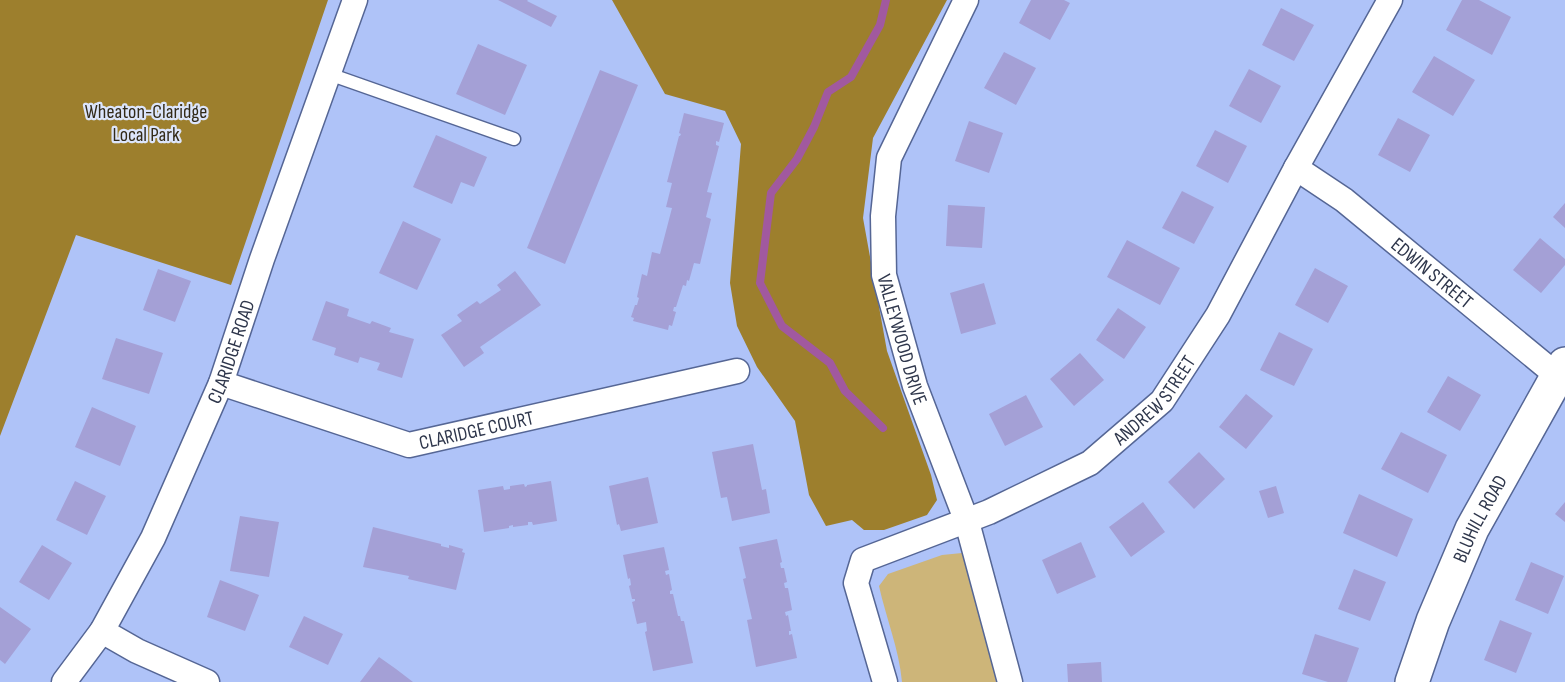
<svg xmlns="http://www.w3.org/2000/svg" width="1565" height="682" font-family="'Sofia Sans Condensed',sans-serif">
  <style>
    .green { fill: #cdb579 }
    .forest { fill: #9d7f2d }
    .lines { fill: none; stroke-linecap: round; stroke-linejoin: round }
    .stream { stroke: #a1599f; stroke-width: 8 }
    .building { fill: #a4a0d6 }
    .lane-casing { stroke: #556695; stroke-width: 15 }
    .street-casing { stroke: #556695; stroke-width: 27 }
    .secondary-casing { stroke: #556695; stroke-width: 36 }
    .lane { stroke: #fff; stroke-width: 12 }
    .street { stroke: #fff; stroke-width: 24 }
    .secondary { stroke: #fff; stroke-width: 33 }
    .labels { text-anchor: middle; stroke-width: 4.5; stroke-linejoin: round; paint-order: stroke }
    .park-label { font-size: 20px; fill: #322a18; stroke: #dce5fb }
    .street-label { font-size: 20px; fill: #2f374c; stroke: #dce5fb }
  </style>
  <rect width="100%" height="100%" fill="#afc3f8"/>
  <path class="green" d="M962,553L967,567L994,667L996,682H902C899,649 886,618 879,586L888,574L942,555Z"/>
  <path class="forest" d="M0,0H328L231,285L76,235L0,436Z
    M612,0H947L873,138L863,218L887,351L931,475L937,500L927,515L884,530H864L852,520L826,526L809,495L795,421L757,367L737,326L730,283L741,144L725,111L665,94Z"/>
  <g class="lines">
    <path class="stream" d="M883,428L845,391L830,363L782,326L760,283L771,193L797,159L814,127L828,92L851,77L880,25L886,0"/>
  </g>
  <path class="building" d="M498,0H528L527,1L557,16L551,27Z
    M1031,0H1064L1070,3L1050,40L1019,23Z
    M1462,0H1479L1511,17L1492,55L1446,30Z
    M1281,8L1314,25L1294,61L1262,45Z
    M478,44L527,65L505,115L456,94Z
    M1004,52L1036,68L1016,105L984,88Z
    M1434,56L1475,80L1453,116L1412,92Z
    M1249,69L1281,86L1261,123L1229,106Z
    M600,70L638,85L565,264L527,248Z
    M684,113L724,123L719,142L716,141V145L719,146L707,192L712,193L706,217L711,219L700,264L694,263L689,281L687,280L686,286L683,285L676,307H674L673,311L676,312L672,326L669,325L668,330L633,321L634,318L631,317L635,305H637L639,298L637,297L642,274L647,276L652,252L660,254L672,208L666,207L672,183L667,182L679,136H680L681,134L679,133Z
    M1398,118L1430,135L1410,172L1378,155Z
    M969,121L1003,133L989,173L955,161Z
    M1215,130L1247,146L1228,183L1196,166Z
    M436,135L487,157L474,187L461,182L452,204L413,187Z
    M1182,191L1214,207L1194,244L1162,228Z
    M1565,203V228L1553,217Z
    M948,205L985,207L982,248L946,246Z
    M403,221L441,239L417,290L379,273Z
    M1540,238L1565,259V265L1541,293L1513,270Z
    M1127,240L1180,268L1160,305L1107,277Z
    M1315,268L1348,286L1328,323L1295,305Z
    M158,269L191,281L175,322L143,310Z
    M515,271L541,305L480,347L484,353L464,367L441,335L462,321L457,315L477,301L480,304L501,290L497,285Z
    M984,283L996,324L961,334L950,293Z
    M326,301L349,309L347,316L370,324L372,321L391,328L389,332L414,339L402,378L377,370L380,363L360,357L358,363L334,355L336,348L312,340Z
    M1118,308L1146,327L1124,359L1096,340Z
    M1279,332L1313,349L1294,386L1260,370Z
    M116,338L163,353L149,394L102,379Z
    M1080,353L1104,380L1074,406L1050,379Z
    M1448,376L1481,395L1460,431L1427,412Z
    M1246,394L1273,416L1246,449L1219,427Z
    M1026,395L1043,427L1005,446L989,414Z
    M92,407L136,426L120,466L75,447Z
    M1401,432L1447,455L1428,493L1381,469Z
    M753,444L762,490L766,489L770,513L732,521L727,497L721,498L712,452Z
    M1199,452L1225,479L1194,509L1168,482Z
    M648,477L658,523L621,531L619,524L617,525L609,486Z
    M75,481L106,496L87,535L56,520Z
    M551,481L557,521L533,525L532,522H528V525L513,527V525L509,526V528L484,532L478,490L503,486L504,490L510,489V486L524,484L525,487L527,486V485Z
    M1276,486L1284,513L1268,518L1259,491Z
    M1359,494L1413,519L1397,557L1343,533Z
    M1143,502L1165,532L1131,557L1109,527Z
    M1565,502V522L1555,514Z
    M240,516L279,522L269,577L230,571Z
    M373,527L441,544V546L449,548V545L463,549L462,552L465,553L456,590L408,579L409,576L363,567Z
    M777,539L782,562L780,563L781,568H784L787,582L784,583L785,588H788L792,610L785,612L786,616L788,615L791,631H789V635L792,634L797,658L756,667L747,620L752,619L743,579L746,578L739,547Z
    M1081,542L1096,577L1057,594L1042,560Z
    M42,545L72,563L49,600L19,582Z
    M664,547L669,570L665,571L666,575L669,574L672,590L670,591V594H673L678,616H680L681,621H684L693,663L653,671L645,632L647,631L646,622L637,624L632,602L635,601V599H632L629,586L631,585L630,578L628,579L623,555Z
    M1531,562L1564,576L1548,614L1515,600Z
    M1354,569L1386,582L1370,621L1338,609Z
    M220,580L259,595L245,631L207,617Z
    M0,607L31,629L5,664L0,660Z
    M304,616L343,634L328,665L289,647Z
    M1500,620L1532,633L1516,673L1484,660Z
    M1315,634L1359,648L1347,682H1328L1302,674Z
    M379,657L396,669L413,682H360Z
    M1101,662L1102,682H1068L1067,664Z"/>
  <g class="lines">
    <defs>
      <path id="lane" d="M329,74L514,139"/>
      <g id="street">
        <path id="s1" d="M966,0L889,158L883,216L884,275L915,386L967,522L1010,682"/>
        <path id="s2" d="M1296,168L1344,200L1565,382"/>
        <path id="s3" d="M221,383L409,445L737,371"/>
        <path d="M102,631L137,651L207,682"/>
        <path id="s4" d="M64,682L102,631L153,538L221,383L262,259L355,0"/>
        <path id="s5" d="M885,682L856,583L863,560L989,512L1090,463L1162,401L1218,315L1296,168L1390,0"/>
      </g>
      <g id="secondary">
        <path id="s6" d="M1412,682L1433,621L1472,529L1558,375L1565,364"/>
      </g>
    </defs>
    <use href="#lane" class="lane-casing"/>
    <use href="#street" class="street-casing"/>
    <use href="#secondary" class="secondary-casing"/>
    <use href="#lane" class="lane"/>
    <use href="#street" class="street"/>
    <use href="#secondary" class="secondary"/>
  </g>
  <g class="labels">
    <g class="park-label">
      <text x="146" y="118">Wheaton-Claridge<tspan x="146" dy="23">Local Park</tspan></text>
    </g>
    <g class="street-label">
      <text dy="7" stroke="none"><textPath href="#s2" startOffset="172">EDWIN STREET</textPath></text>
      <text dy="7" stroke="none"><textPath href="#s1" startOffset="360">VALLEYWOOD DRIVE</textPath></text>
      <text dy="7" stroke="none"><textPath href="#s4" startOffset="372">CLARIDGE ROAD</textPath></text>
      <text dy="7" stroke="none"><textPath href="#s5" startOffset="465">ANDREW STREET</textPath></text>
      <text dy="7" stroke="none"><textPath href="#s3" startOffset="267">CLARIDGE COURT</textPath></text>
      <text dy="7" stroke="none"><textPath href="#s6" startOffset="177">BLUHILL ROAD</textPath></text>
    </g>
  </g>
</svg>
